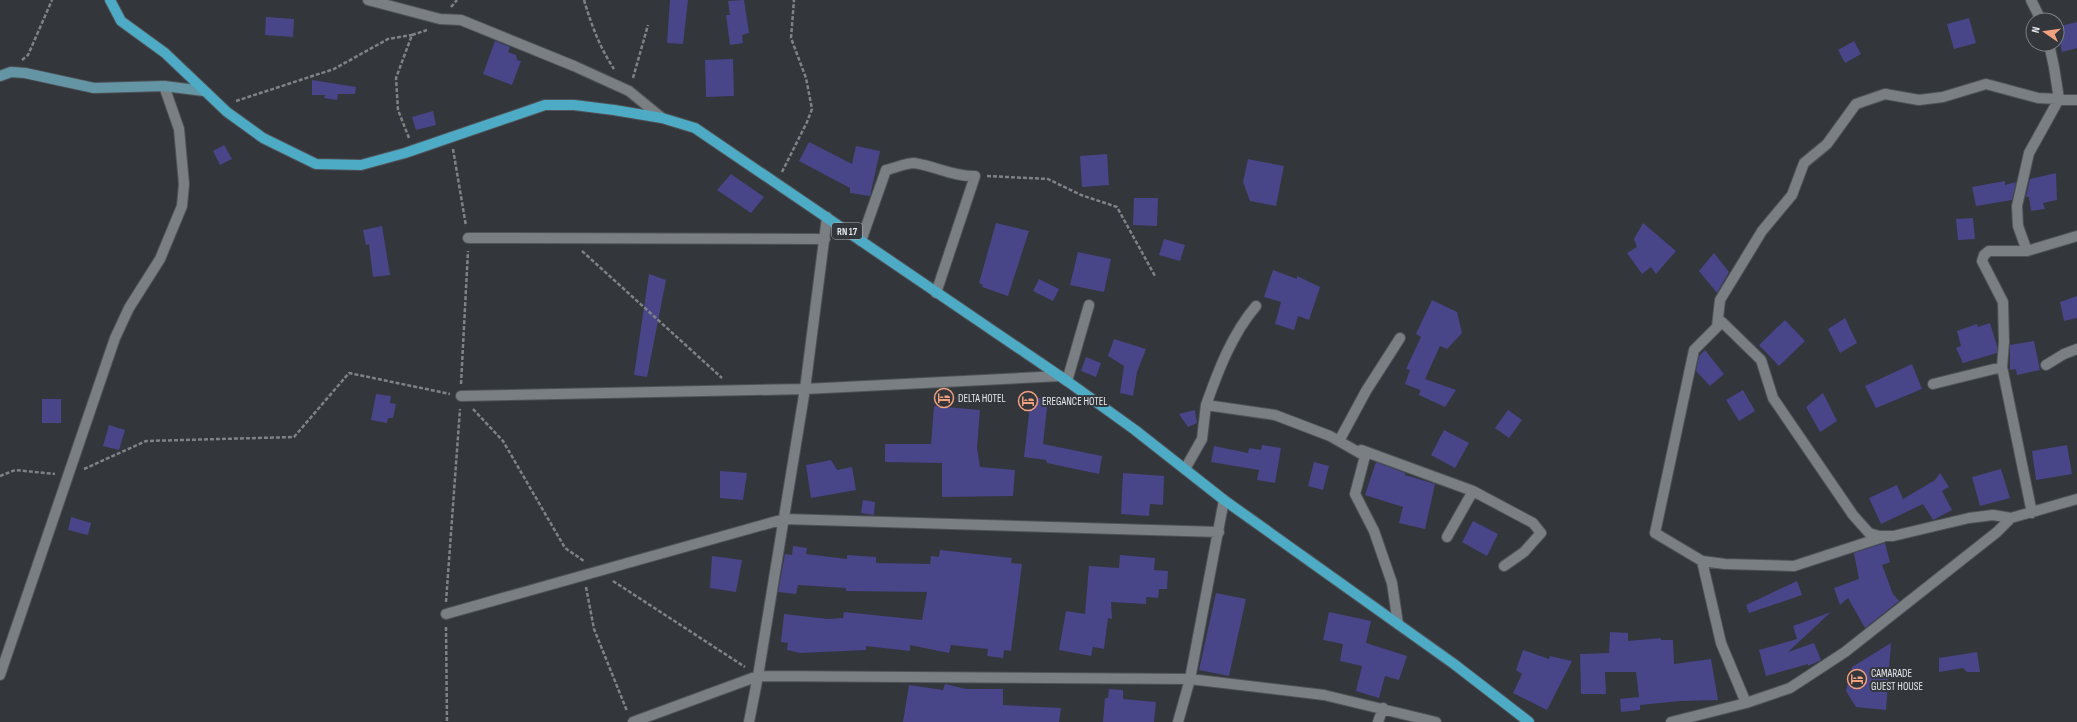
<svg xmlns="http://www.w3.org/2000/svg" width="2077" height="722" font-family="'Sofia Sans Condensed',sans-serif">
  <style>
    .building { fill: #484589 }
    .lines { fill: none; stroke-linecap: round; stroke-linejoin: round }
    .street-casing { stroke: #4f5357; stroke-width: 12 }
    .secondary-casing { stroke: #4f5357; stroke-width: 12 }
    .primary-casing { stroke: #4f5357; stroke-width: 12 }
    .path { stroke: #7f8286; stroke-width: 2.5; stroke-dasharray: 4 2; stroke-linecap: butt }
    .street { stroke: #7a7f84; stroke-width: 10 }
    .secondary { stroke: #6495a5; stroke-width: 10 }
    .primary { stroke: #4dabc5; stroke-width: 10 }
    .labels { text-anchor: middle; stroke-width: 4; stroke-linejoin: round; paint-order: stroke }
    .shield { fill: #33363b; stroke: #b1b3b7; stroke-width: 1 }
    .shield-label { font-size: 10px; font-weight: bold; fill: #e7e9ec }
    .poi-label { font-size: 11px; fill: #e7e9ec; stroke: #33363b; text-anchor: start }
  </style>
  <rect width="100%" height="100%" fill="#33363b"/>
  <path class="building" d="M670,0H688L683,44L667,43Z
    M744,0L749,33L742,35L743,43L730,45L726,15H730L728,1Z
    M266,17L294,19L293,37L265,35Z
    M1969,18L1976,43L1954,49L1947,24Z
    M2077,22V48L2062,52L2057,27Z
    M495,41L510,47L508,52L516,55L517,60L521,61L512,85L483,74Z
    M1854,41L1861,54L1845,63L1838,50Z
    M733,59L734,96L706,97L705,60Z
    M312,80L356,87L355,94H338L337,100L324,98L325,95H312Z
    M433,111L436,125L416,130L412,117Z
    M809,142L852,164L856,146L880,151L870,196L850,193V188L799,161Z
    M224,145L232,159L220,165L213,151Z
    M1107,154L1109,185L1082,187L1080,156Z
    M1248,159L1284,166L1276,206L1250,201L1243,182Z
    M2056,173L2057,200L2043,203L2045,209L2031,211L2029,197H2026L2030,179Z
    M731,174L764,197L751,213L717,190Z
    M2005,181V185L2016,182L2012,200L1976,206L1972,187Z
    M1134,198H1158L1157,226L1133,225Z
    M1973,218L1975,239L1958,240L1956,219Z
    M996,223L1029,231L1008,296L982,287L983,285L979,283Z
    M1643,223L1676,251L1656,274L1651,267L1642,274L1627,253L1637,247L1634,239Z
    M382,226L390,275L373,277L369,244L366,245L363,230Z
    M1164,239L1185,245L1180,261L1159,255Z
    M1078,252L1111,259L1104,292L1070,285Z
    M1714,253L1729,272L1717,293L1699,271Z
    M1273,270L1297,279V276L1320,287L1309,320L1298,316L1294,330L1275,324L1281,302L1264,297Z
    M649,274L666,280L647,377L634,375Z
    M1039,279L1059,289L1053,301L1033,291Z
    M2077,296V318L2064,321L2060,302Z
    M1432,300L1457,312L1462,333L1447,349L1440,346L1425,379L1456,390L1445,407L1419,395L1421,388L1420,390L1405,384L1410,370L1406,369L1421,337L1416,334Z
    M1845,318L1857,343L1840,353L1828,329Z
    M1785,320L1805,341L1779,366L1759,345Z
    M1990,323L1997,346V353L1963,363L1956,348L1961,346L1957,331L1977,324L1978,327Z
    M1114,339L1146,349L1137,372L1133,396L1120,393L1124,366L1108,356Z
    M2034,341L2040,370L2017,375L2016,369L2010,370V345Z
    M1705,350L1724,374L1710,386L1696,371L1699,356Z
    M1086,357L1101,363L1096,377L1081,371Z
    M1912,364L1922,389L1876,408L1865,386Z
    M1743,390L1755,411L1739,421L1726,400Z
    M1823,393L1837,421L1820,432L1806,407Z
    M376,394L391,396L390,403L396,404L393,418H388L387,423L371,420Z
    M1031,397L1048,399L1043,444L1102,456L1099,474L1047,463L1046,460L1024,457Z
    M42,399H61V423H42Z
    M934,406L980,410L977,448L980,467L1015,470L1013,496L942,497V463L885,462V444H931Z
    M1195,410L1197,423L1188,427L1179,414Z
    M1508,410L1522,420L1509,438L1495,428Z
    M109,425L125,430L119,450L103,446Z
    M1444,430L1469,443L1455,468L1431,455Z
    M1262,445L1281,448L1275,483L1257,480L1259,470L1211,462L1214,446L1248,453L1249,448L1261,450Z
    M2067,445L2072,474L2036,480L2032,451Z
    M831,460L837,470L852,467L856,490L811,498L806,465Z
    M1314,462L1329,466L1323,490L1308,486Z
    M1376,462L1405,473V475L1435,484L1425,529L1399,523L1403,507L1365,495Z
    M2001,469L2010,498L1980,506L1972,477Z
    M720,471L747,473L743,500L720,498Z
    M1123,473L1164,476L1163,505L1150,504L1149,516L1121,514Z
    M1940,473L1949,487L1942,491L1952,510L1933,520L1923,504L1881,524L1869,498L1897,485L1903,499L1935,480Z
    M863,500L875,502L874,515L861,513Z
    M71,517L91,523L88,535L68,530Z
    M1473,521L1498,534L1487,556L1462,542Z
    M1885,543L1890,562L1882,565L1893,594L1899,601L1865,628L1848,598L1840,605L1834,588L1859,579L1854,553Z
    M793,546L807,548L806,554L847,559V555L876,557V563L930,564L931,556L939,557L940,550L1012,558L1011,563L1022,564L1011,651L1004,650L1003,658L987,656L988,649L951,645L949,653L910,645V651L866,646V650L800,653L787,650L788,643L781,642L784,614L828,619L843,618L844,612L922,620L927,592L846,591V588L798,585L796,594L778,592L785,554L792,555Z
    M1120,555L1155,558L1154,570L1168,571L1167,589H1159L1158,598L1146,597V604L1111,602L1112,619L1108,618L1104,649L1093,647L1091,656L1059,650L1066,611L1085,614L1089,566L1119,568Z
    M712,556L742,560L736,592L710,588Z
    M1797,581L1802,595L1749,613L1746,605Z
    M1216,593L1246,599L1229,676L1199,670Z
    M1329,612L1371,621L1366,643L1407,656L1399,680L1385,676L1379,698L1356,691L1362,666L1340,661L1343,644L1323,640Z
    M1831,612L1788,652L1814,643L1821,660L1808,666V664L1766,676L1759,650L1797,639L1793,626Z
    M1610,632L1628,633V641L1661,638V640H1673L1674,664L1711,659L1718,700L1680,701L1640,705V710L1621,712L1620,699L1639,697L1636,672H1605L1606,694H1581L1580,654L1609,653Z
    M1891,643L1886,710L1856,707L1846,691L1852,667Z
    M1523,650L1549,659L1550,656L1572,661L1547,710L1513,693L1522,674L1516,670Z
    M1977,652L1980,672H1967L1963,668L1939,672V658Z
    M945,684L966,689H1003V705L1061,708L1059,722H903L909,685L943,690Z
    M1109,689L1123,690V699L1156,702L1154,722H1103L1105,698H1108Z"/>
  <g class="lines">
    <defs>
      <path id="street" d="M368,0L440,19L461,20L574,66L629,91L662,118
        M2031,0L2041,20
        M468,238L825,239
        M861,241L886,170C895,168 906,163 914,163C935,166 954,177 975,176L936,293
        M2027,251L2018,226L2017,206L2029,153L2059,99L2054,67L2049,44
        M1717,327L1720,300L1762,231L1792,195L1804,163L1827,144L1856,104L1885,94L1919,100L1943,97L1986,84L2038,98L2077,100
        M2046,365L2064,354L2077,349
        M1067,381L1089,305
        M1933,384L2002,367
        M461,396L805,389L1060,376
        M1206,405C1218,371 1232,334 1256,306
        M1339,441L1366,391L1400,338
        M1361,450L1473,491L1533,523L1541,533L1524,552L1504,566
        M1185,469L1202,439L1206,405L1275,415L1330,436L1365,456L1355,494L1374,531L1392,583L1398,624
        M2032,513L2002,367L2004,342L2003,302L1982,261L1984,255L1989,251H2027L2077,236
        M1447,537L1473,491
        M1702,561L1725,564L1794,566L1883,537
        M446,614L784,519L1219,532
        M0,675L115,338L129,308L160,259L182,206L184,184L179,129L164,86
        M1746,703L1721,643L1702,561L1655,533L1694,350L1722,322L1761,360L1773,398L1853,515L1869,533L1879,536H1893L1969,518L1993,515L2011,518
        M633,722L758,676L1190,679L1324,695L1436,722
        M749,722L758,676L805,389L827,217
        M1178,722L1190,679L1224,500
        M1378,722L1383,708
        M1671,722L1746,703L1790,688L1845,652L1997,532L2011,518L2077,499"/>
      <path id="secondary" d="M0,76L11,72L25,73L94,88L164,86L204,91"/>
      <path id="primary" d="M110,0L121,21L165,53L227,112L263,138L316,164L361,165L405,153L545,105H574L614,110L662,118L695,128L1067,381L1135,430L1224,500L1454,664L1529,722"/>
    </defs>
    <use href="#street" class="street-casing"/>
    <use href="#secondary" class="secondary-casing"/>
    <use href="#primary" class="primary-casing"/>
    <path class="path" d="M584,0C591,24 600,48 614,69
      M451,7L457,0
      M22,60L28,55L52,0
      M633,78L648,25
      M236,101L334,69L388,39L412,35
      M409,138L398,110L396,78L412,35L427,30
      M453,149L466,226
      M782,172L807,122L812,109L806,78L791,38L794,0
      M987,176L1048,179L1081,195L1117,207L1155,276
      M582,251L722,378
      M461,384L468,251
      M473,409L503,441L565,548L584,561
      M84,469L146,441L294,437L349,373L450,394
      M0,476L15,470L55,474
      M613,581L745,667
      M586,587L594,629L627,711
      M446,602L460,409
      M446,627L447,722"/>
    <use href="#street" class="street"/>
    <use href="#secondary" class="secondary"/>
    <use href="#primary" class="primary"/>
  </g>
  <defs>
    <symbol id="hotel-ring" viewBox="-11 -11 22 22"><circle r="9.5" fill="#33363b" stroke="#f1a17d" stroke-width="1.5"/><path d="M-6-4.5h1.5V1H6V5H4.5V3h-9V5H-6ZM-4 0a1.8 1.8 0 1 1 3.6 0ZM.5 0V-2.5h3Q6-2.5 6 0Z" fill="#f1a17d"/></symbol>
  </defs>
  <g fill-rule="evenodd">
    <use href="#hotel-ring" x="933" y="387" width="22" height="22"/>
    <use href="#hotel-ring" x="1017" y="390" width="22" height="22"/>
    <use href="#hotel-ring" x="1846" y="668" width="22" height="22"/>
  </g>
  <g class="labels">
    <rect class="shield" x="832" y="223" width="30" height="16" rx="3"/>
    <g class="shield-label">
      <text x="847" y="235">RN 17</text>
    </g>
    <g class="poi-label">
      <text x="958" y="402">DELTA HOTEL</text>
      <text x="1042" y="405">EREGANCE HOTEL</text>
      <text x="1871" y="677">CAMARADE<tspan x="1871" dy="13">GUEST HOUSE</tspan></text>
    </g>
  </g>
  <g transform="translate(2045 32) rotate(283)"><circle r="19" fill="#33363b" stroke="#7b7e82"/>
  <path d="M0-3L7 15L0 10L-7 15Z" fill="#f1a17d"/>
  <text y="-6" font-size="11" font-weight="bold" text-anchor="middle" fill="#e7e9ec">N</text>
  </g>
</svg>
